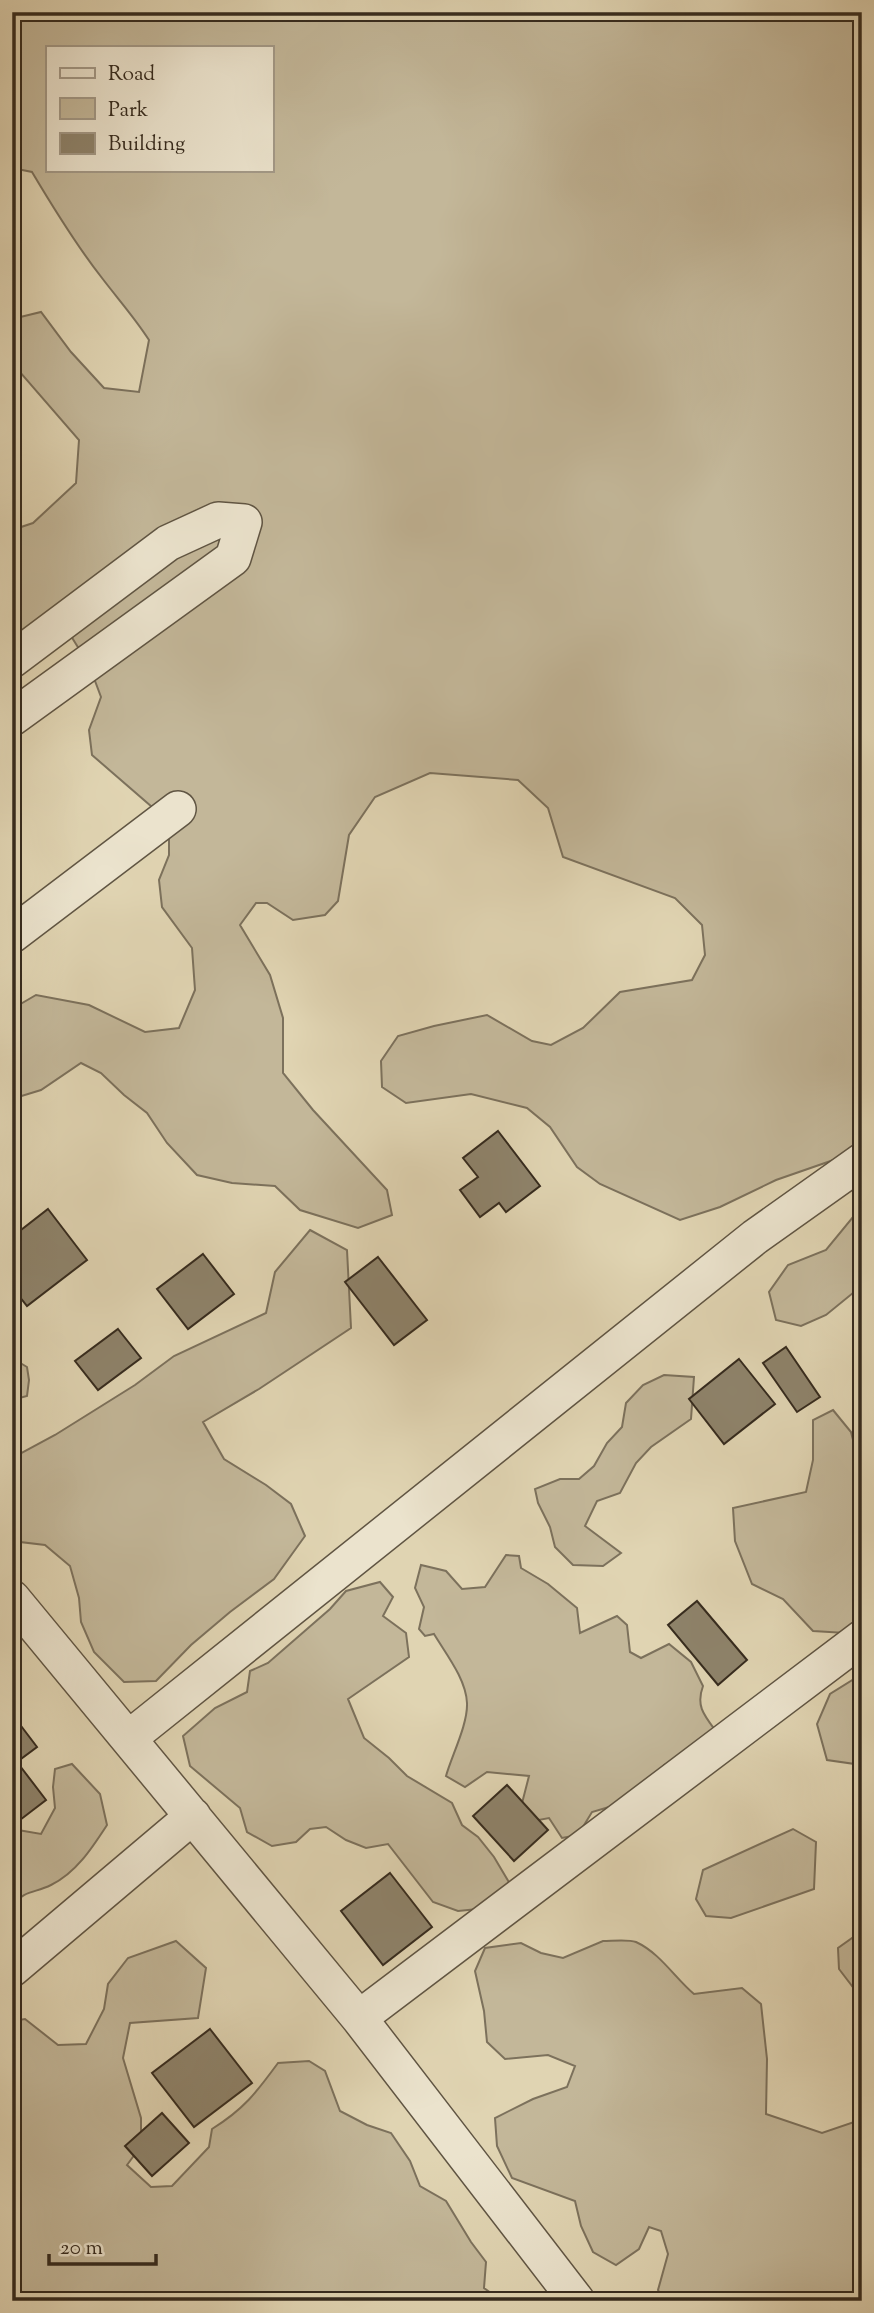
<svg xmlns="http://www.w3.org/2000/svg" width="874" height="2313" font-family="'Sorts Mill Goudy',serif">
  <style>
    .green { fill: #c3b799; stroke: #7c715c; stroke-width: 2; fill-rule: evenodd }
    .building { fill: #8e836b; stroke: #362b1e; stroke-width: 2 }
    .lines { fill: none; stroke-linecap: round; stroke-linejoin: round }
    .minor-casing { stroke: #605543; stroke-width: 38 }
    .minor { stroke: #ebe3cd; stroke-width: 35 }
  </style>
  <rect width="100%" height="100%" fill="#e0d4b2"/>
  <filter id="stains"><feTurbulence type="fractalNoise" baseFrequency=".00286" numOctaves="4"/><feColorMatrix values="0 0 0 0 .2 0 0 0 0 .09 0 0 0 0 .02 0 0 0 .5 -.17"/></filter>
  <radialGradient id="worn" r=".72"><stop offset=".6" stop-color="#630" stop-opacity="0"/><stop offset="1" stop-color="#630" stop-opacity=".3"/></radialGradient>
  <path class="green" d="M12,12H862V1145L845,1156L776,1180L720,1207L680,1220L600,1184L577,1167L550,1127L527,1108L471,1094L406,1103L382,1087L381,1061L398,1036L434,1026L487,1015L532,1041L551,1045L583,1028L620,992L692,980L705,955L702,925L675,898L563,857L548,808L518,780L430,773L375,797L349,835L338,901L325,915L293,920L267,903H256L240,925L270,975L283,1018V1073L313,1110L387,1190L392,1215L358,1228L300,1210L275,1186L232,1183L197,1175L167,1143L147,1113L124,1095L101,1073L81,1063L41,1090L12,1099V1009L36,995L89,1005L145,1032L179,1028L195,990L192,948L162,907L159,880L169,855V827L152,807L92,755L89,730L101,697L89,665L66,628L12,654V530L33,523L76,483L79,440L12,363V319L41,312L71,352L104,388L139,392L149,340C135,318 118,299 102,278C76,245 54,209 32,172L12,168ZM47,47H271V170H47Z
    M862,1206V1289L859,1288L826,1315L801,1326L776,1320L769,1292L788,1265L826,1250Z
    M310,1230L347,1250L351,1328L259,1389L203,1422L224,1459L266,1485L291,1504L305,1536L274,1579L230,1612L191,1645L156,1681L124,1682L94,1652L81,1622L79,1598L70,1566L45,1545L12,1541V1458L55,1435L135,1385L174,1356L266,1313L275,1272Z
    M12,1358L27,1367L29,1380L27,1396L12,1400Z
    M664,1375L694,1377L691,1419L651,1447L636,1463L620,1493L597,1501L585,1526L621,1553L603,1566L573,1565L555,1547L550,1527L538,1503L535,1489L560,1479H579L594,1466L607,1443L622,1427L626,1403L643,1385Z
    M833,1410L851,1432L862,1475V1634L813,1631L783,1599L752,1584L735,1541L733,1508L806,1492L813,1460V1420Z
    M506,1555L519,1556L521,1568L548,1584L577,1608L580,1633L617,1616L627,1625L630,1652L641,1658L669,1644L691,1662L703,1686C696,1705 703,1714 715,1730L706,1744L664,1765L650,1784L609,1807L592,1812L578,1835L562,1838L549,1818L528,1822L520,1811L529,1776L487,1772L465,1787L446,1776C452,1755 468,1724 467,1703C466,1679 446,1654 434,1634L425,1636L419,1629L424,1607L415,1588L421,1565L446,1571L462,1589L485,1587Z
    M380,1582L393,1597L383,1616L406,1633L409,1657L348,1699L364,1738L389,1758L407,1776L452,1803L462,1825L478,1837L494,1857L510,1884L488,1908L458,1911L433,1902L388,1844L366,1848L346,1840L326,1827L310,1829L296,1842L272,1846L247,1832L240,1808L190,1766L183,1736L215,1708L247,1692L250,1671L268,1663L330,1609L346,1591Z
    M862,1674V1765L827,1760L817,1724L830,1694Z
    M72,1764L100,1794L107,1825C92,1848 76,1873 51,1885C35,1893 25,1890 12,1905V1829L41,1834L55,1808L53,1787L55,1769Z
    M793,1829L816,1842L814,1889L731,1918L706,1916L696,1899L703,1870Z
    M862,1931V1999L839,1969L838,1948Z
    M176,1941L206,1968L198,2018L130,2023L123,2058L141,2118V2146L127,2165L151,2187L172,2186L209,2147L212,2129C244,2109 256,2093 278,2063L309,2061L325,2071L340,2111L367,2125L391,2133L410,2161L420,2186L446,2201L471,2242L486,2262L484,2288L502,2301H12V2021L25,2019L58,2045L86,2044L104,2009L108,1984L128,1958Z
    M603,1941C612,1941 628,1939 636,1942C660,1953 675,1978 694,1994L742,1988L761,2004L767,2059L766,2114L822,2133L854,2122L862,2123V2301H663L658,2290L668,2254L661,2231L649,2227L639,2249L616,2265L593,2252L581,2226L575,2201L512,2178L497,2146L495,2118L533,2099L567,2087L575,2066L548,2055L505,2059L487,2042L484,2011L475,1971L485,1948L521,1943L541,1953L563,1958Z"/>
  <path class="building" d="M498,1131L540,1186L506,1212L499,1203L480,1217L460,1190L478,1177L463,1158Z
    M48,1209L87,1260L27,1306L12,1287V1237Z
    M203,1254L234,1294L188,1329L157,1289Z
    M378,1257L427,1320L394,1345L345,1282Z
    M118,1329L141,1358L98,1390L75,1361Z
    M786,1347L820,1397L797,1412L763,1363Z
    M739,1359L775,1404L724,1444L689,1399Z
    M697,1601L747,1660L718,1685L668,1625Z
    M12,1714L37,1747L17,1762L46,1800L20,1820L12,1811Z
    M507,1785L548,1830L514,1861L473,1816Z
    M390,1873L432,1927L383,1965L341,1911Z
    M210,2029L252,2083L194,2127L152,2073Z
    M162,2113L189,2143L152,2176L125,2146Z"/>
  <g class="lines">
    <defs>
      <path id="minor" d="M12,660L168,543L218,520L244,522L233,558L12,718
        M12,935L178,809
        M12,1598L359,2018L577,2301
        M129,1738L755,1237L862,1161
        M12,1969L193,1816
        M359,2018L862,1638"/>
    </defs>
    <use href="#minor" class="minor-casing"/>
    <use href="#minor" class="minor"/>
  </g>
  <rect width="874" height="2313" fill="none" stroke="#e0d4b2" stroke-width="42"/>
  <rect x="14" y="14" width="846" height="2285" fill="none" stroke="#362b1e" stroke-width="3.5"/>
  <rect x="21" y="21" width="832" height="2271" fill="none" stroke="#362b1e" stroke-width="2"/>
  <rect x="46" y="46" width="228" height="126" fill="#ebe3cd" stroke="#a39987" stroke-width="2"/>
  <rect x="60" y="68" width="35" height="10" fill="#ebe3cd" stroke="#a39987" stroke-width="2"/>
  <text x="108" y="80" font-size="21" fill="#362b1e">Road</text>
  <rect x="60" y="98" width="35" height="21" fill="#c3b799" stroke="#a39987" stroke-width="2"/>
  <text x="108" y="116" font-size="21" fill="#362b1e">Park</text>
  <rect x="60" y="133" width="35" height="21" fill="#8e836b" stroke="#a39987" stroke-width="2"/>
  <text x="108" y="150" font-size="21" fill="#362b1e">Building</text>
  <path d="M49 2254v10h107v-10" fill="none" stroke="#362b1e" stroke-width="3.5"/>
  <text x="60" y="2254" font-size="21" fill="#362b1e" stroke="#ebe3cd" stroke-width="5" paint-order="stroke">20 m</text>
  <rect width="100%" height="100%" filter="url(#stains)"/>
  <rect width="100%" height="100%" fill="url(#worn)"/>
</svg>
